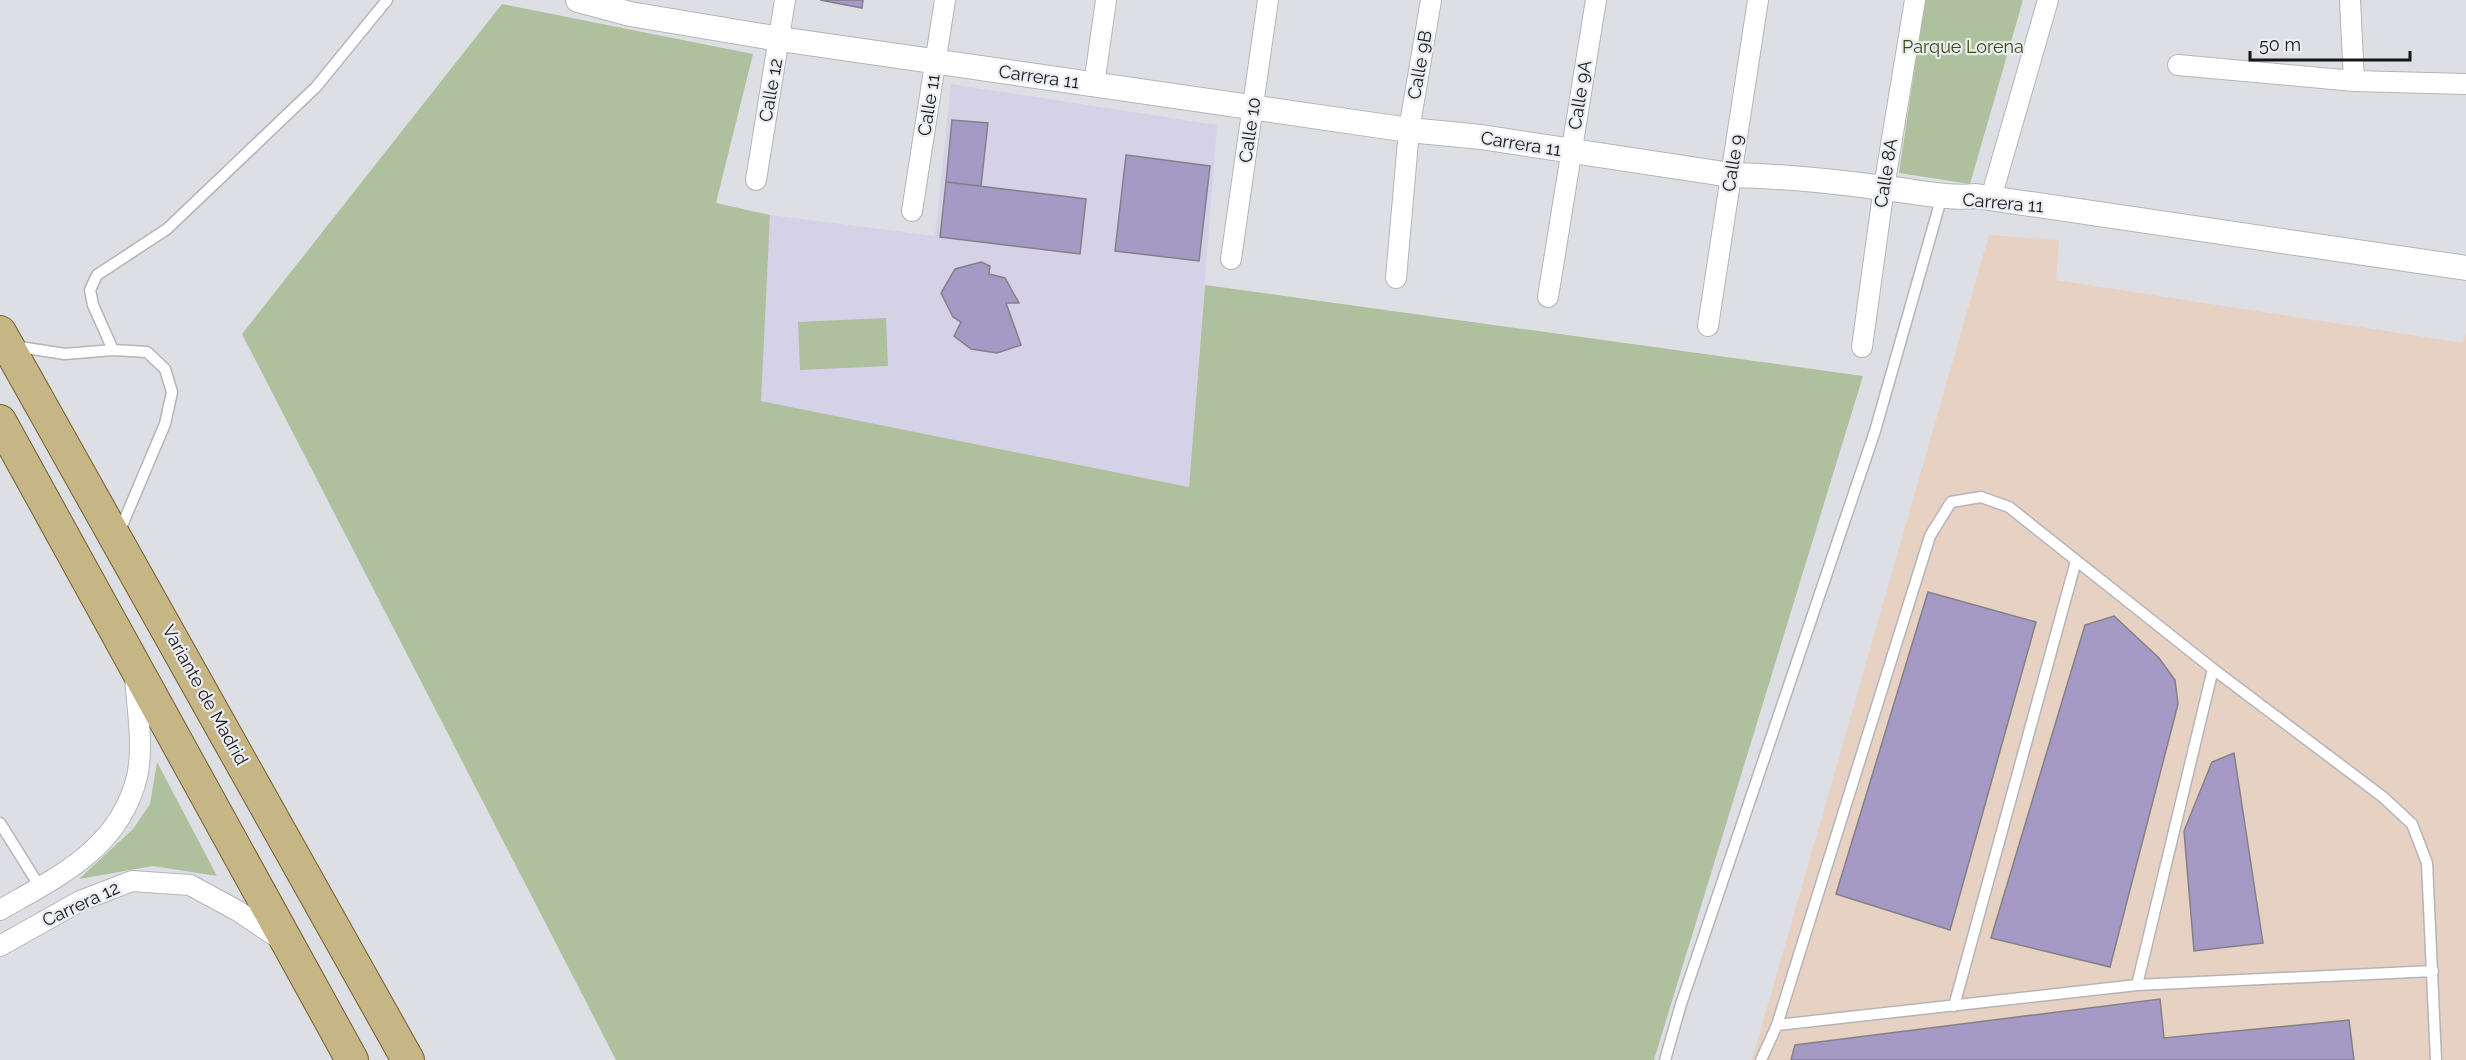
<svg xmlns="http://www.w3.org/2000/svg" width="2466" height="1060" font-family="Raleway,sans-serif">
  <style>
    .industrial { fill: #e6d1c3 }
    .education { fill: #d5d2e8 }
    .green { fill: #aec09d }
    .building { fill: #a599c6; stroke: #828186; stroke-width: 1.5 }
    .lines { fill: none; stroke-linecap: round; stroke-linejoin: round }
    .service-casing { stroke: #b4b4ba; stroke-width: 13 }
    .minor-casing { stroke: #b4b4ba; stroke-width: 22 }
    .tertiary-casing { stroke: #b4b4ba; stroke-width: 26 }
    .primary-casing { stroke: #705e2b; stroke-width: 34 }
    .service { stroke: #fff; stroke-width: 10 }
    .minor { stroke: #fff; stroke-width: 20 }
    .tertiary { stroke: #fff; stroke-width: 24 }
    .primary { stroke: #c6b686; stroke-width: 32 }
    .labels { text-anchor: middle; stroke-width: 4.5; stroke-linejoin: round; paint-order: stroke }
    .park-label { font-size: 18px; fill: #344f0d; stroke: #ebecf2 }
    .street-label { font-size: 18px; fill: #161618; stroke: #ebecf2 }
  </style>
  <rect width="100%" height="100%" fill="#dedfe5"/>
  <path class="industrial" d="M1989,235L2059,240L2056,280L2463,343L2466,332V1060H1752Z"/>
  <path class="education" d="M951,84L1217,125L1189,487L760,401L770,215L935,236Z"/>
  <path class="green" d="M1925,0H2023L1970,184L1899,173Z
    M502,4L753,54L716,203L770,215L761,401L1189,487L1205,285L1863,376L1654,1060H616L242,334Z
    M886,318L888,366L800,370L798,322Z
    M157,762L217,876L153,866L79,879L133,829L150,804Z"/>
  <path class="building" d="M820,0H863L862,8Z
    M952,120L988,123L981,186L946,182Z
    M1126,155L1210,166L1199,261L1115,251Z
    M946,182L1086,199L1080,254L940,237Z
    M981,262L990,266L989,274L1005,278L1019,303H1006L1021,345L997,353L971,349L954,336L961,322L953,317L941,293L955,269Z
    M1928,592L2036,622L1950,930L1836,894Z
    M2114,616L2159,658L2175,680L2178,704L2110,967L1991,938L2085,625Z
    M2234,753L2263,943L2194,951L2184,831L2212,762Z
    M2160,999L2164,1038L2349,1020L2354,1060H1791L1795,1045Z"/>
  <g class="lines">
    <defs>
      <path id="service" d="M13,346L65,354L113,350L147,352L165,369L172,392L165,424L118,535
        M113,350L93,305L90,290L97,275L167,229L316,87L387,0
        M0,823L40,887
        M2137,985L2213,669
        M1954,1006L2076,561
        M1777,1025L2137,985L2433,971
        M1665,1060L1681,1004L1875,431L1942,196
        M1761,1060L1777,1025L1930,536L1951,502L1981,497L2009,507L2213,669L2383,797L2412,824L2427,863L2436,1060"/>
      <path id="minor" d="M2350,0L2354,81
        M2178,65L2354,81L2466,84
        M1094,85L1106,0
        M756,180L785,0
        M1991,198L2048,0
        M912,211L945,0
        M1231,259L1268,0
        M1396,278L1409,130L1431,0
        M1548,297L1596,0
        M1708,326L1758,0
        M1862,347L1884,187L1915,0
        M0,910C59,876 119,849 137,777C144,745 137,709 135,676
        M0,946L80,901L132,881L190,885L238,911L281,940"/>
      <path id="tertiary" d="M578,0L630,14L780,39L1409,130L1481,137L1731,175C1782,176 1833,181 1884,188C1915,191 1945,199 1976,196L2466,268"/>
      <path id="primary" d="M0,332L408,1060
        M0,421L352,1060"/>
    </defs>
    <use href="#service" class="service-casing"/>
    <use href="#minor" class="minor-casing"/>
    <use href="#tertiary" class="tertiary-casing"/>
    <use href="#primary" class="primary-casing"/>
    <use href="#service" class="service"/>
    <use href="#minor" class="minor"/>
    <use href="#tertiary" class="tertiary"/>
    <use href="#primary" class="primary"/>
  </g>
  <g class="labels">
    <g class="park-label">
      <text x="1963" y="53">Parque Lorena</text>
    </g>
    <g class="street-label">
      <text transform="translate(1420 65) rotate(-80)" y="6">Calle 9B</text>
      <text transform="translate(1039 77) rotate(8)" y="6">Carrera 11</text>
      <text transform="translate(771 90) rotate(-80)" y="6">Calle 12</text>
      <text transform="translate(1580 95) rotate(-81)" y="6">Calle 9A</text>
      <text transform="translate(929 105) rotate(-81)" y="6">Calle 11</text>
      <text transform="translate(1250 130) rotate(-82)" y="6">Calle 10</text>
      <text transform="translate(1521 144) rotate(9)" y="6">Carrera 11</text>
      <text transform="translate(1733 163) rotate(-81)" y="6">Calle 9</text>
      <text transform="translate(1886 173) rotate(-81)" y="6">Calle 8A</text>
      <text transform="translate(2003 203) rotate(5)" y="6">Carrera 11</text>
      <text transform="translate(205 695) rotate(61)" y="6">Variante de Madrid</text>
      <text transform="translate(81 904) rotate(-25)" y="6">Carrera 12</text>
    </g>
  </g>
  <path d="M2250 51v9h160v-9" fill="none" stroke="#161618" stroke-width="3"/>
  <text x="2259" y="51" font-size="18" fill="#161618" stroke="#ebecf2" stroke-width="4.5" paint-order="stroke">50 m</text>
</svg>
